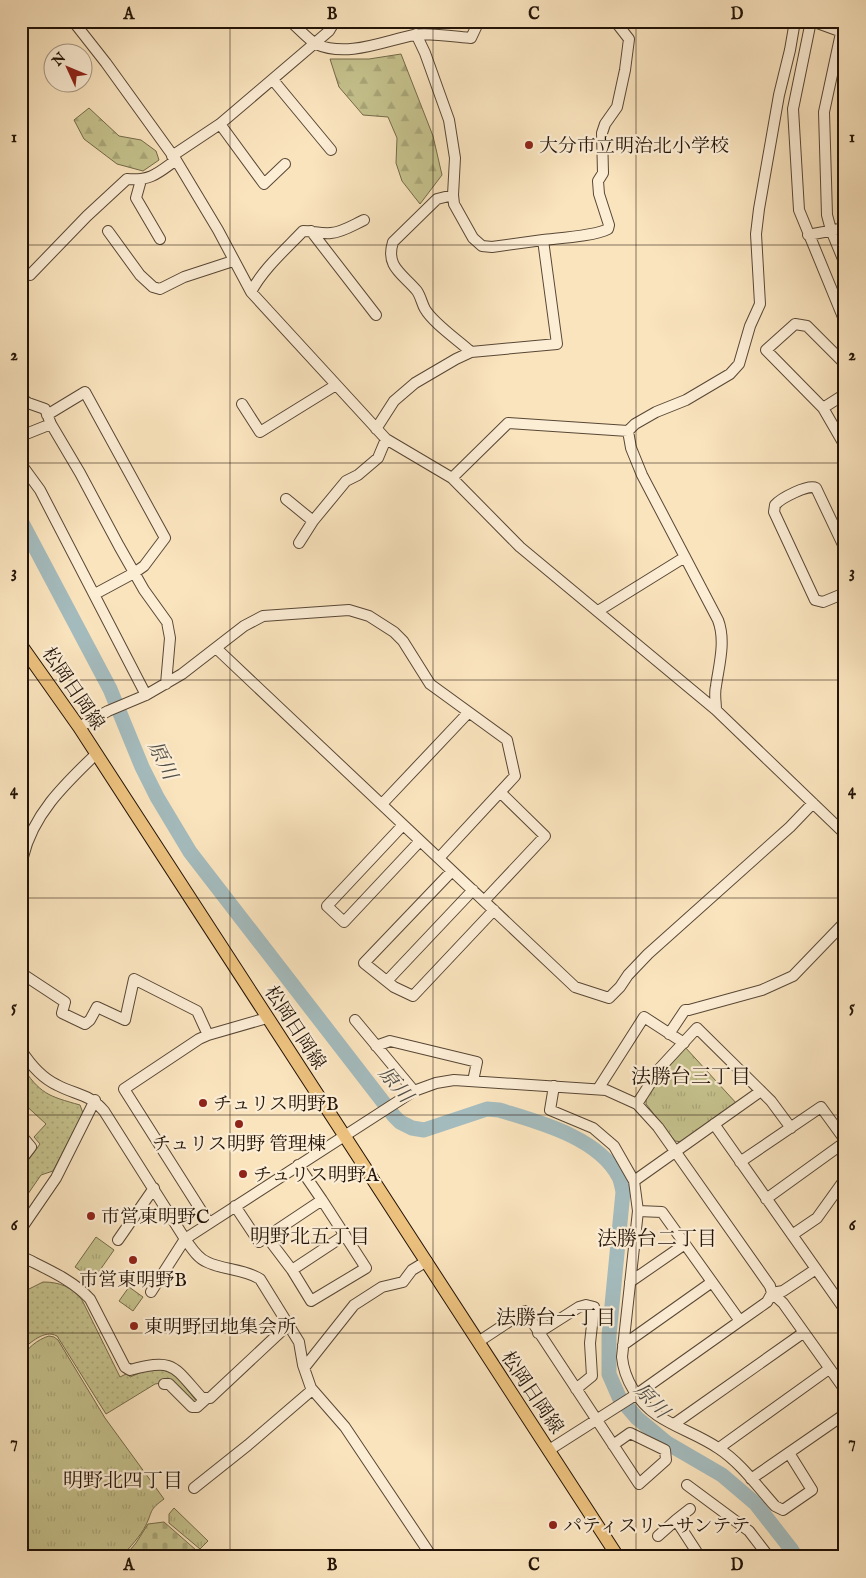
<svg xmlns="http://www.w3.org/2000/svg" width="866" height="1578" font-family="'IM FELL English','Noto Serif JP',serif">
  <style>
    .grass { fill: url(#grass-dots); stroke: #746a4a }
    .forest { fill: url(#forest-firs); stroke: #746a4a }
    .cemetery { fill: url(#cemetery-stones); stroke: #746a4a }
    .park { fill: url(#park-tufts); stroke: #746a4a }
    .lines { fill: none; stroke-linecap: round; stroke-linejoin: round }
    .river { stroke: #a4bbbd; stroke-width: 15 }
    .minor-casing { stroke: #584735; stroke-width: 12 }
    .major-casing { stroke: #221307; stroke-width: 14 }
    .minor { stroke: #fcedd5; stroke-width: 10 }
    .major { stroke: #edc27f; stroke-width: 12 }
    .grid { fill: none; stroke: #221307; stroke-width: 1; stroke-opacity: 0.55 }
    .poi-dot { fill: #8f2418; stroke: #fcedd5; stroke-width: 2 }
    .labels { text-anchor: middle; stroke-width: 4.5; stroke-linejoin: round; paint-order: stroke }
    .poi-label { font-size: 19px; fill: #221307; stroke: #fcedd5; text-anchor: start }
    .street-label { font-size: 19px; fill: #221307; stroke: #fcedd5 }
    .water-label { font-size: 20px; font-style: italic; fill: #504e47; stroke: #fcedd5 }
    .neighbourhood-label { font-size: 20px; fill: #221307; stroke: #fcedd5 }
    .neatline { fill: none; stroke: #221307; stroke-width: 2 }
    .grid-label { font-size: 16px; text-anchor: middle; font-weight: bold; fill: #221307 }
  </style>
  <defs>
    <pattern id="grass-dots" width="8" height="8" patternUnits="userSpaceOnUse" patternTransform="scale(1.25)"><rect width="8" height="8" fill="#c5c28d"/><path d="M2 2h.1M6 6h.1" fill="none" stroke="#a9a678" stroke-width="1.8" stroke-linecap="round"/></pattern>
    <pattern id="forest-firs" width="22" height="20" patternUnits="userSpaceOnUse" patternTransform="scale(1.25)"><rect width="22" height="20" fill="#c5c28d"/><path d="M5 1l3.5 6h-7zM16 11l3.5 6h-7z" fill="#a9a678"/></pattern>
    <pattern id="cemetery-stones" width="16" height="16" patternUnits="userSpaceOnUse" patternTransform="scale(1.25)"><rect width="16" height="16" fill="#c5c28d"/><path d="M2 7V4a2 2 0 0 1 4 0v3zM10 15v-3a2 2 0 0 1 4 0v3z" fill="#a9a678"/></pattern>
    <pattern id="park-tufts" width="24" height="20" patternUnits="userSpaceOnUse" patternTransform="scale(1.25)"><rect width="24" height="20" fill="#c5c28d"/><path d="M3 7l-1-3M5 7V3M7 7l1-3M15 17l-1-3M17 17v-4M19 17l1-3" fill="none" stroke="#a9a678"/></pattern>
  </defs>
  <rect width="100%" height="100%" fill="#fae4be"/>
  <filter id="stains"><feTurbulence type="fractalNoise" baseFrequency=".004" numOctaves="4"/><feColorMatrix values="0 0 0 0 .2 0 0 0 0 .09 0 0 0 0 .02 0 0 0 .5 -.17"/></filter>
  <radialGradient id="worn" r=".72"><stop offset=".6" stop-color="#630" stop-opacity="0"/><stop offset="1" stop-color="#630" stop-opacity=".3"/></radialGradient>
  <path class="grass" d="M21,1065C40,1094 48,1096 80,1105L83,1113L53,1171L41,1175L21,1204V1166L29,1159L40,1144L34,1137L46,1124L21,1101Z
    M43,1282C60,1282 72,1287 82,1300L120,1377L128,1373L130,1377L154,1367L175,1374L198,1403L193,1406L169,1382L155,1384L106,1414L57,1336C44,1329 31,1343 21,1350V1293Z"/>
  <path class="forest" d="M401,54L433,136L442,175L420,204L402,181L396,163L397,138L388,117L363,115L339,87L330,59H369Z
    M89,108L119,136L141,140L156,151L159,160L143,171L117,164L84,139L74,120Z"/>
  <path class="cemetery" d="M164,1522L204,1557H124L136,1543L148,1524Z"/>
  <path class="park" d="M685,1047L737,1104L682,1142L675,1141L646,1104C645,1086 673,1060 685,1047Z
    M96,1237L114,1250L93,1280L75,1267Z
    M129,1287L143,1297L133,1311L119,1301Z
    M49,1336L54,1337L58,1340L105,1418L164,1499C149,1510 153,1510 146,1525C140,1537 130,1547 121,1557H21V1359C26,1349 38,1339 49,1336Z
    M174,1508L208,1541L200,1549L169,1523V1514Z"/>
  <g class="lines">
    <path class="river" d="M21,521L110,689L142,767L157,797L190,852L394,1116L400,1122L412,1128L424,1130L487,1109L499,1110C538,1122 598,1137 619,1177C621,1181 622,1187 623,1192L609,1336V1374L619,1397L637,1418L667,1443L722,1475L755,1503L791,1549L796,1557"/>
    <defs>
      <path id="minor" d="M73,21L106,63L176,160L218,230L251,292L386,439L452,478L520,547L716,710L845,834
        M290,21C297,27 309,40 316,44C347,58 384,41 414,35C426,32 458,37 471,38L479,21
        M811,21L793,109L799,210L845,322
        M812,21L845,33
        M841,33L824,112L827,215L831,230L845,264
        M273,80L331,150
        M220,124L264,184L285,164
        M172,156L220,124L315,43L329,31L335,21
        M141,180L136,198L160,239
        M453,195L437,199L393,242C385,267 403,274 417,291C421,297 422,304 425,309C433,323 458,340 471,352
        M108,231L140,275L153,287L160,289L184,277L233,261
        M311,231L376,315
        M808,235L845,228
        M543,240C560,238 595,236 608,229L609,225L599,194L598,181L603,173L602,133L605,124L617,107L625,70L629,39L615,21
        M30,275L87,216L127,179C151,181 158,173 176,160
        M251,292C263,269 285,250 303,231C313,231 321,234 331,233C343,232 353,225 364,220
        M845,364L807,326L795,324L766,350L823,408L845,446
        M21,398L28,403L45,409L51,424L80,473L119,546L144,590L167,622L170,638L166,684
        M242,404L260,432L336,385
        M823,408L845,394
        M47,415L85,392L165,538L144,566L134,573L95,594
        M376,429L394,401L415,383L456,359L471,352L557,344L543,240L492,247L482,246L473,238L454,204L453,195L455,158L449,120L425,53L416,34
        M628,431L631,448L642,475L718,620C726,641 719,665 716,686C714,694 716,702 716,710
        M21,436L51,424
        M21,464L40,490L146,695
        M452,478L508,423L628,431L635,424L656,412L686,400L730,374L739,364L750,326L760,304L756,234L759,209L779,95L790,50L795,21
        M286,499L313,521
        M299,543L313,521L346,481L358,475L378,458L386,439
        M845,549L816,488C808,484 781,498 775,505L774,512L815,600L823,602L845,593
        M598,611L685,557
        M216,648L575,987L609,998L620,987L628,975L648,954L790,827L813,803
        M79,727L108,711L146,695L182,674L244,626L263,616L349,610L369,616L394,632L403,641L430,684L507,740L515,776L439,858
        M382,804L468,713
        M403,825L327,906L344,922L420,841
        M452,871L364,963L394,987L413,996L494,910
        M21,884C22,876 21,866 23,857C33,814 65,784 96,754
        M484,901L545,836L500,792
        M21,973L65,1002L62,1013L85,1024L90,1020L97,1007L125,1020L134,979L197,1011L208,1035L267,1018
        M387,981L473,890
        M355,1020L414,1091
        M669,1034L685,1010H689L762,990L793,976L845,922
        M208,1035L199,1039L124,1089L209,1223
        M376,1046L390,1041L477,1062L473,1081
        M21,1050C30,1064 42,1078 57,1085C76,1095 90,1094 104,1111L185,1239C191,1247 197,1258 207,1262C223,1270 244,1269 260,1279L299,1342L303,1365L311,1388L345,1427L432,1557
        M554,1086L550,1110L593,1128L614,1146L634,1181L638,1211L622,1357C624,1379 638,1402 657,1415C676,1428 699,1435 718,1448C741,1463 757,1486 775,1506L783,1510L812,1490L789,1453
        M598,1089L644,1017L684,1043
        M637,1104L660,1068L697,1028L771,1101L791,1128
        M714,1124L845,1310
        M21,1135L31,1147L21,1160
        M740,1162L821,1107L845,1140
        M634,1181L761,1091
        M766,1199L845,1142
        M322,1200L366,1268L311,1301L292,1270L345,1235
        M235,1206L259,1242L322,1200L298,1165
        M638,1211L662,1212L740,1321
        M21,1229L56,1178L95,1100
        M792,1235L817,1218L845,1179
        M267,1237L292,1270
        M118,1240L154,1188
        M21,1256C44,1268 72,1279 90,1299L125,1367L130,1370C175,1358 173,1366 202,1398H210L289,1324
        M630,1282L685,1244
        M151,1292L185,1239L414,1091L436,1083L454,1080L606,1090L637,1104L658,1127L770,1286L772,1293L767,1302L740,1321L637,1394L549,1450
        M772,1293L783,1303L845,1390
        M772,1293L783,1291L816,1269
        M538,1333L579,1307L586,1305L594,1307L590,1343L592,1376L576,1389
        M478,1342L525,1311L639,1484L666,1460L665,1450L630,1433L613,1445
        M623,1345L712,1282
        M304,1368L354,1305L382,1287L403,1282L412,1270L427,1261
        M164,1384H169L192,1407H197L207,1398
        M674,1424L803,1333
        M719,1448L829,1369
        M751,1479L845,1414
        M687,1485L749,1531L769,1557
        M194,1488L248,1445L312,1390
        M690,1509L676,1520L700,1557
        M658,1536L676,1520"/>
      <path id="major" d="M21,645L79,727L618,1557"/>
    </defs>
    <use href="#minor" class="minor-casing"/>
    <use href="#major" class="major-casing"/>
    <use href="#minor" class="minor"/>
    <use href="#major" class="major"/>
  </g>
  <path class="grid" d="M230,21V1557M433,21V1557M636,21V1557M21,245H845M21,463H845M21,680H845M21,898H845M21,1115H845M21,1333H845"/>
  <g class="poi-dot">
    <circle cx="529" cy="145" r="5"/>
    <circle cx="203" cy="1103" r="5"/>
    <circle cx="239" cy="1124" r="5"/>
    <circle cx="243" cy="1174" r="5"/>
    <circle cx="91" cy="1216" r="5"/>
    <circle cx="133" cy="1260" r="5"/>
    <circle cx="134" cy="1326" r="5"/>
    <circle cx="553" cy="1525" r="5"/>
  </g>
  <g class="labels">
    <g class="poi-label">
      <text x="539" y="152">大分市立明治北小学校</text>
      <text x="213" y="1110">チュリス明野B</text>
      <text x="239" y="1150" text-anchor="middle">チュリス明野 管理棟</text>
      <text x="253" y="1181">チュリス明野A</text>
      <text x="101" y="1223">市営東明野C</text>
      <text x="133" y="1286" text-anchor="middle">市営東明野B</text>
      <text x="144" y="1333">東明野団地集会所</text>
      <text x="563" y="1532">パティスリーサンテテ</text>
    </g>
    <g class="street-label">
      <text transform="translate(74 688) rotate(56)" y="7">松岡日岡線</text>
      <text transform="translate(296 1027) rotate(57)" y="7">松岡日岡線</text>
      <text transform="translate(533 1392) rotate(56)" y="7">松岡日岡線</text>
    </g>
    <g class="water-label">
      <text transform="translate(163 760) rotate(64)" y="7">原川</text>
      <text transform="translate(396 1084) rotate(50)" y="7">原川</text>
      <text transform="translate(652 1400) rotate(47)" y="7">原川</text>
    </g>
    <g class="neighbourhood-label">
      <text x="691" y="1083">法勝台三丁目</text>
      <text x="310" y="1243">明野北五丁目</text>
      <text x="657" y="1245">法勝台二丁目</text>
      <text x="556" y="1324">法勝台一丁目</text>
      <text x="123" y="1487">明野北四丁目</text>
    </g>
  </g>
  <rect width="866" height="1578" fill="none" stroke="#fae4be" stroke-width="55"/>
  <g transform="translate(68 68) rotate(314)"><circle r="24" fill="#fcedd5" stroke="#a59683"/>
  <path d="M0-4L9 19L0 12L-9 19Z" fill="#8f2418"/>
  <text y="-8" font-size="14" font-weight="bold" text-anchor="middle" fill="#221307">N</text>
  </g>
  <rect x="28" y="28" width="810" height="1522" class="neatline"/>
  <g class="grid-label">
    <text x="129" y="19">A</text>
    <text x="332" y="19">B</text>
    <text x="534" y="19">C</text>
    <text x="737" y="19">D</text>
    <text x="14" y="142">1</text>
    <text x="852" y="142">1</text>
    <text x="14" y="360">2</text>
    <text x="852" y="360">2</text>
    <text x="14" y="577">3</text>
    <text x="852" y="577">3</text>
    <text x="14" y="795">4</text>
    <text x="852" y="795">4</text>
    <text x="14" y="1012">5</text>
    <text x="852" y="1012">5</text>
    <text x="14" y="1230">6</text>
    <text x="852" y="1230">6</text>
    <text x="14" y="1447">7</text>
    <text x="852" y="1447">7</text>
    <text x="129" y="1570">A</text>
    <text x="332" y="1570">B</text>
    <text x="534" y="1570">C</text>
    <text x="737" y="1570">D</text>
  </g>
  <rect width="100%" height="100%" filter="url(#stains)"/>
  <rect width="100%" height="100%" fill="url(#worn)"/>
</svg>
